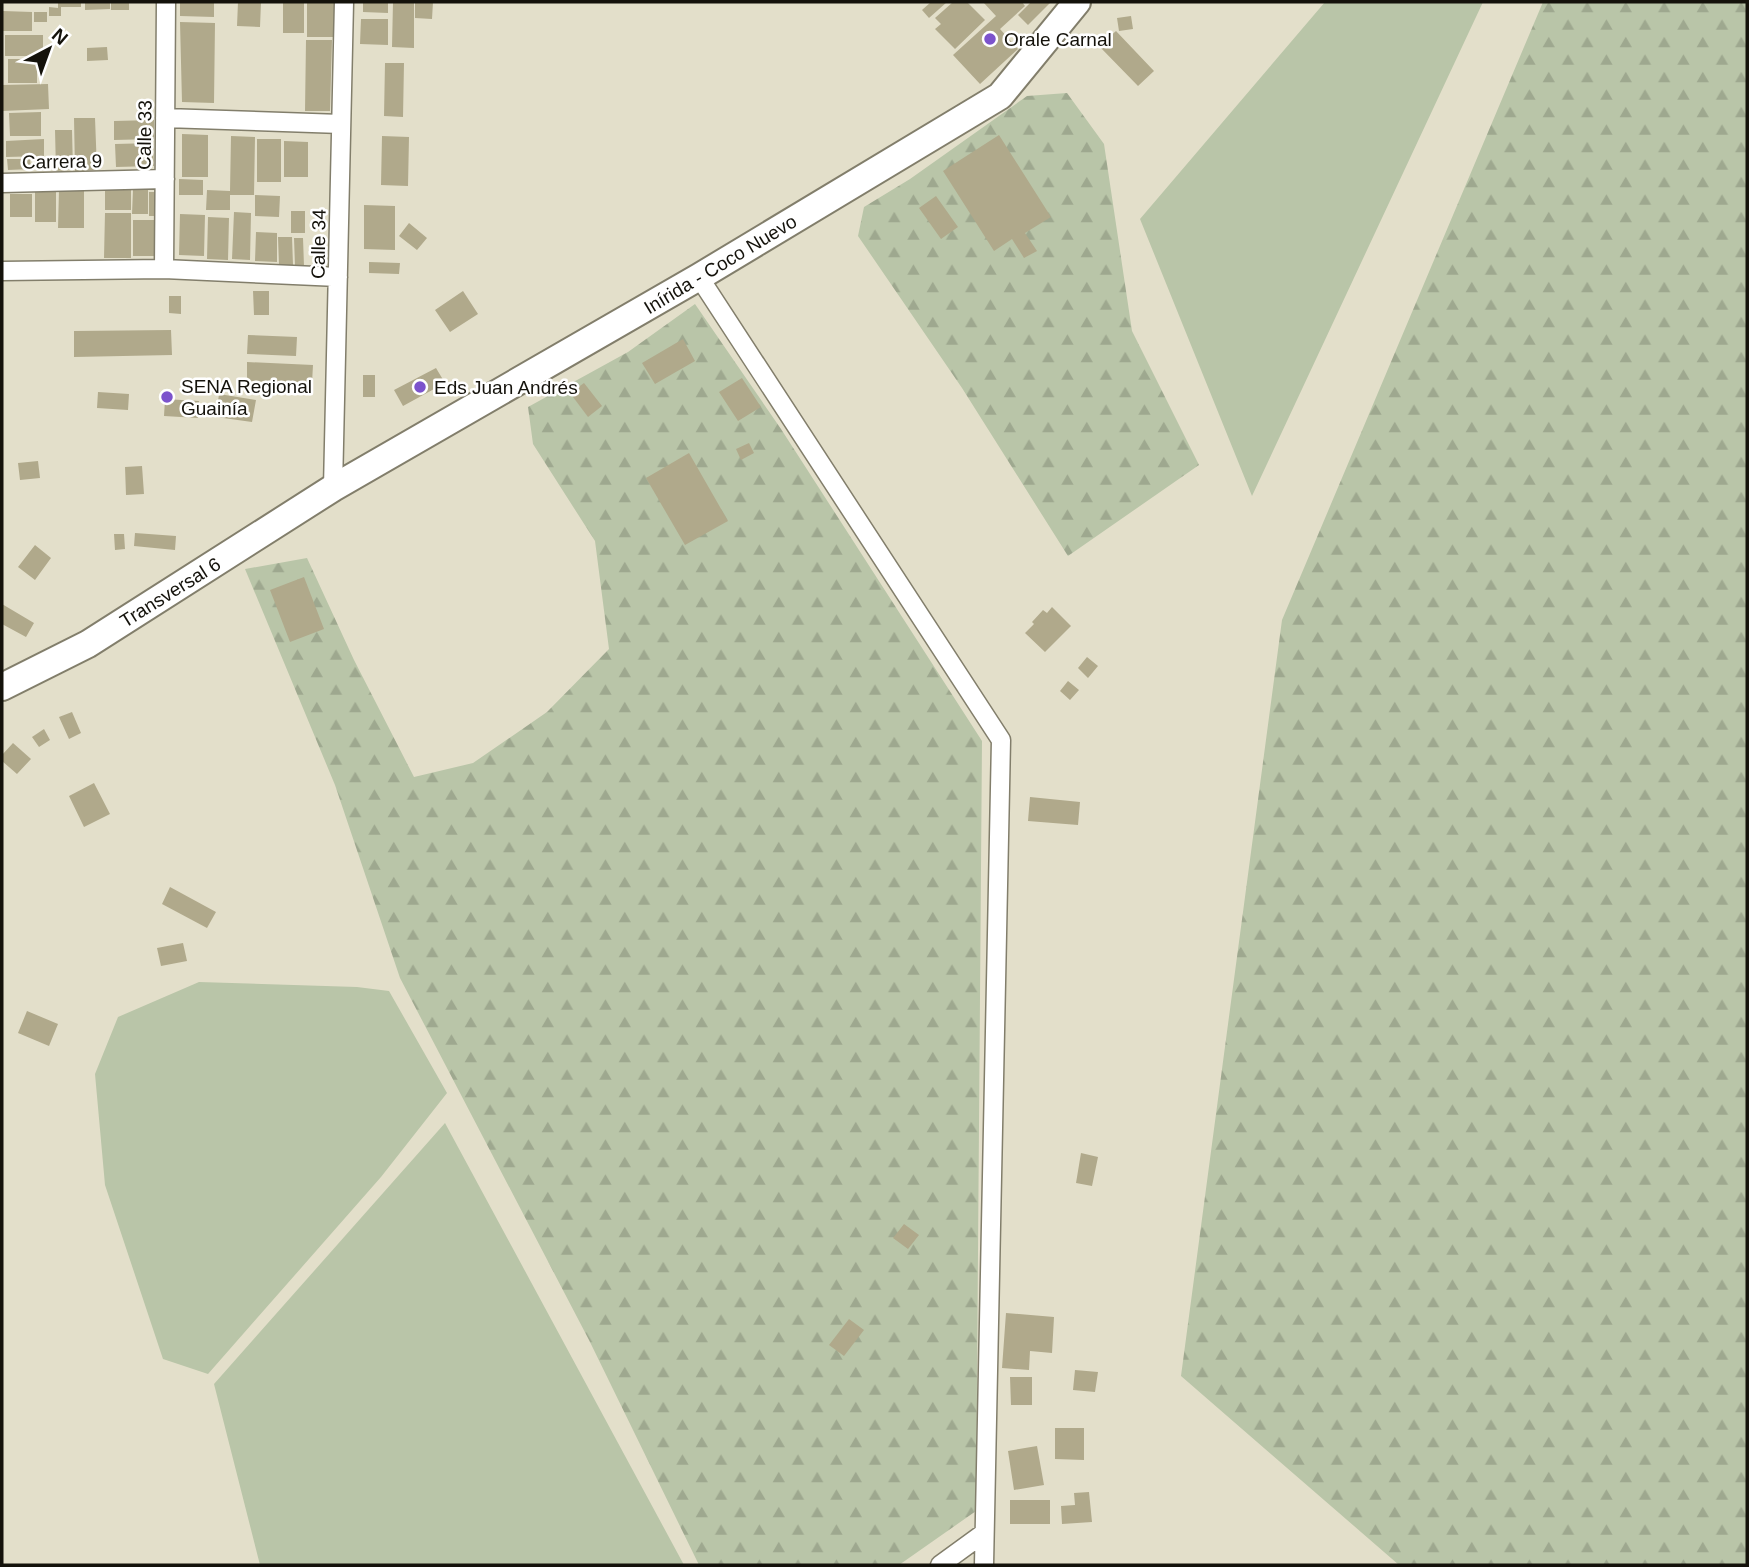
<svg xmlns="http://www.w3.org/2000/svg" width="1749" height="1567" font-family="Arial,sans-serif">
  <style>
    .green { fill: #b9c5a8 }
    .forest { fill: url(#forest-firs) }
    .building { fill: #b0a98b }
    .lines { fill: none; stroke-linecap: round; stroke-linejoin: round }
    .street-casing { stroke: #827e6b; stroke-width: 21 }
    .secondary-casing { stroke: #827e6b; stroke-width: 30 }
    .street { stroke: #fff; stroke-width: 18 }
    .secondary { stroke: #fff; stroke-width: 26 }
    .poi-dot { fill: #7c53cc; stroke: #fff; stroke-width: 2.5 }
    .labels { text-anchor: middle; stroke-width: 5; stroke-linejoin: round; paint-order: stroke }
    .poi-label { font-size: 19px; fill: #14120b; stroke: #fff; text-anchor: start }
    .street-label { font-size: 19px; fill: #14120b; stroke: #fff }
  </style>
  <defs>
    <pattern id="forest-firs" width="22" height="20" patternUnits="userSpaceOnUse" patternTransform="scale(1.75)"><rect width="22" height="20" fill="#b9c5a8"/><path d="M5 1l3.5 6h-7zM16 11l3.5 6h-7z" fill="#9ea88f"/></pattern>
  </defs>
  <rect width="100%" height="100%" fill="#e3dfca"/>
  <path class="green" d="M1325,2H1483L1252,496L1140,219Z
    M199,982L357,987L389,991L447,1093L381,1177L208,1374L163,1359L105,1185L95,1074L118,1017Z
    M445,1123L684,1565H260L214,1384Z"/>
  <path class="forest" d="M1543,2H1747V1565H1399L1181,1376L1282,620Z
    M1067,93L1104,144L1132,331L1199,465L1068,556L962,388L858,236L864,207L910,179L1027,96Z
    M695,304L781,429L982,741L976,1511L899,1565H699L589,1340L400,978L335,785L245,569L307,558L354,660L414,777L473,763L547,712L609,649L595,541L533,444L528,407L628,352Z"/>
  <path class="building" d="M58,2H81V7H61V16H49V7L58,8Z
    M85,2H110V9L85,10Z
    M111,2H129V10H111Z
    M180,2H214V17L180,16Z
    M238,2H261L260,27L237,26Z
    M283,2H304V33H283Z
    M307,2H334V37H307Z
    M363,2H388V13L363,12Z
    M393,2H414V48L392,47Z
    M415,2H433L432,19L415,18Z
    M931,2H947L929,18L922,10Z
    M953,2H967L985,20L955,49L935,29L941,24L935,18Z
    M983,2H1022L1025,6L1000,29L1018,49L980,84L953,55L996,16Z
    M1031,2H1051L1028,25L1018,15Z
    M3,11L32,12V31H3Z
    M34,12H47V22H34Z
    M1131,16L1133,29L1119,31L1117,18Z
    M361,19H388V45L360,44Z
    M180,22L215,23L214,103L182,102Z
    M1116,31L1154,71L1138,86L1099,46Z
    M5,35H43V56H5Z
    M306,40H332L330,111H305Z
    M107,47L108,60L87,61V48Z
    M8,59H37V83H8Z
    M385,63H404L403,117L384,116Z
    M48,84L49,109L2,111V85Z
    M41,112V136H10L9,113Z
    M74,118H95L97,170L75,171Z
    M154,120V139L114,140V121Z
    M55,130H72L73,170L56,171Z
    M182,134L208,135V177H182Z
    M999,135L1051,217L1025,233L1037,251L1024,258L1012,239L994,251L943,171Z
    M231,136L255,137L254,195H230V210H206L207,190L230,191Z
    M382,136L409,137L408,186L381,185Z
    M44,139V156L6,157V141Z
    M257,139H281V182H257Z
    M284,141L308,142V177H284Z
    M153,143L154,166L116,167L115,144Z
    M7,159H30L31,169L8,170Z
    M179,179L203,180V195H179Z
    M105,189H131V210H105Z
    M35,190H56V222H35Z
    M59,190H84V228H58Z
    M133,190H148V214H132Z
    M149,192H159V216H149Z
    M10,194H32V217H10Z
    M255,195L280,196L279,217L255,216Z
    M936,196L958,227L941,239L919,208Z
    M364,205L395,206V250L364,249Z
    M291,211H305V233H291Z
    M234,212L251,213L250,260L232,259Z
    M105,213H131V258H104Z
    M180,214L205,215L204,256L179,255Z
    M208,217L229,218L228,260L207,259Z
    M133,220H155V256H133Z
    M409,223L427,238L417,250L399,236Z
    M256,232L277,233V262L255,261Z
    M278,237H292L293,265H279Z
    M294,238H303L304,266H295Z
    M369,262L400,263L399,274L369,273Z
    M253,291H269V315H254Z
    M463,291L478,314L450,332L435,310Z
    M169,296H181V314L169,313Z
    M171,330L172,355L74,357V331Z
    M248,335L297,337L296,356L247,354Z
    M683,339L695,361L655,384L642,363Z
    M247,362L313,365L312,383L247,381Z
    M436,368L445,383L403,406L394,390Z
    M363,375H375V397H363Z
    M742,378L761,407L738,421L719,392Z
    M584,383L602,406L588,417L570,393Z
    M98,392L129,394L128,410L97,408Z
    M219,394L256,400L252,422L216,417Z
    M165,399L199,401L198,418L164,416Z
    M749,443L754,453L741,460L736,449Z
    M689,453L728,521L685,545L646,478Z
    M38,461L40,478L20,480L18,463Z
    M142,466L144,494L126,495L125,467Z
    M135,533L176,536L175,550L134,546Z
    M114,534H124L125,549L115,550Z
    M35,545L51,558L35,580L18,567Z
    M304,577L324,629L290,642L270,590Z
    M2,604L34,623L26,637L2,624Z
    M1052,607L1071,626L1045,652L1025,633L1034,624L1032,622L1043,610L1047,613Z
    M1087,657L1098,666L1088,678L1078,668Z
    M1068,681L1079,690L1070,700L1060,691Z
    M72,712L81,733L69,739L59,717Z
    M44,729L50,740L39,747L32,737Z
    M13,743L31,759L17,774L2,761V755Z
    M94,783L110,814L84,827L69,796Z
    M1030,797L1080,802L1078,825L1028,821Z
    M170,887L216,912L207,928L162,904Z
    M183,943L187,961L161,966L157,948Z
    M27,1011L58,1024L49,1046L18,1033Z
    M1081,1153L1098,1157L1092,1186L1076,1183Z
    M904,1224L919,1235L908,1249L893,1238Z
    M1006,1313L1054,1317L1052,1353L1030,1351L1029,1370L1002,1368Z
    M849,1319L864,1330L844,1356L829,1345Z
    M1075,1370L1098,1372L1095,1392L1073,1390Z
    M1010,1377H1032V1405H1011Z
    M1055,1428H1084V1460L1055,1459Z
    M1037,1446L1044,1485L1014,1490L1008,1451Z
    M1089,1492L1092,1522L1062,1524L1061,1506L1075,1505L1074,1493Z
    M1010,1500H1050V1524H1010Z"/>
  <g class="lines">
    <defs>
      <path id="street" d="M165,118L341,124
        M2,183L165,179
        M164,269L166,2
        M2,271L164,269L338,277
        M699,277L1001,740L984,1565
        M333,488L344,2
        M940,1565L984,1533"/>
      <path id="secondary" d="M2,687L88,644L333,488L699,277L1000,96L1077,2"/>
    </defs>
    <use href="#street" class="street-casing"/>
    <use href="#secondary" class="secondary-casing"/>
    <use href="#street" class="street"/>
    <use href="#secondary" class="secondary"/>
  </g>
  <g class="poi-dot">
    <circle cx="990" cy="39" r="7"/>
    <circle cx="420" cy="387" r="7"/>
    <circle cx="167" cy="397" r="7"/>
  </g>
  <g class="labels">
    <g class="poi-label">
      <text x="1004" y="46">Orale Carnal</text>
      <text x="181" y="393">SENA Regional<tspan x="181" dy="22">Guainía</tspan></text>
      <text x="434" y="394">Eds Juan Andrés</text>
    </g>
    <g class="street-label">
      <text transform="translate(144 135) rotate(-89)" y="7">Calle 33</text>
      <text transform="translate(62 161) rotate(-1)" y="7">Carrera 9</text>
      <text transform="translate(318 244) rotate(-89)" y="7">Calle 34</text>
      <text transform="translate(720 264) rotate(-31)" y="7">Inírida - Coco Nuevo</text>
      <text transform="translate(170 592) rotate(-32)" y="7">Transversal 6</text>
    </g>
  </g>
  <rect width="1749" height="1567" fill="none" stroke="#14120b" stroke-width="7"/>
  <g transform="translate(49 49) rotate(41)" stroke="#ffffff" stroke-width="5" paint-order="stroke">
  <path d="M0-5L12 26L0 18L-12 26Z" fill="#14120b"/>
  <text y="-10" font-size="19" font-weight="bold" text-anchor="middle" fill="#14120b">N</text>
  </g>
</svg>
